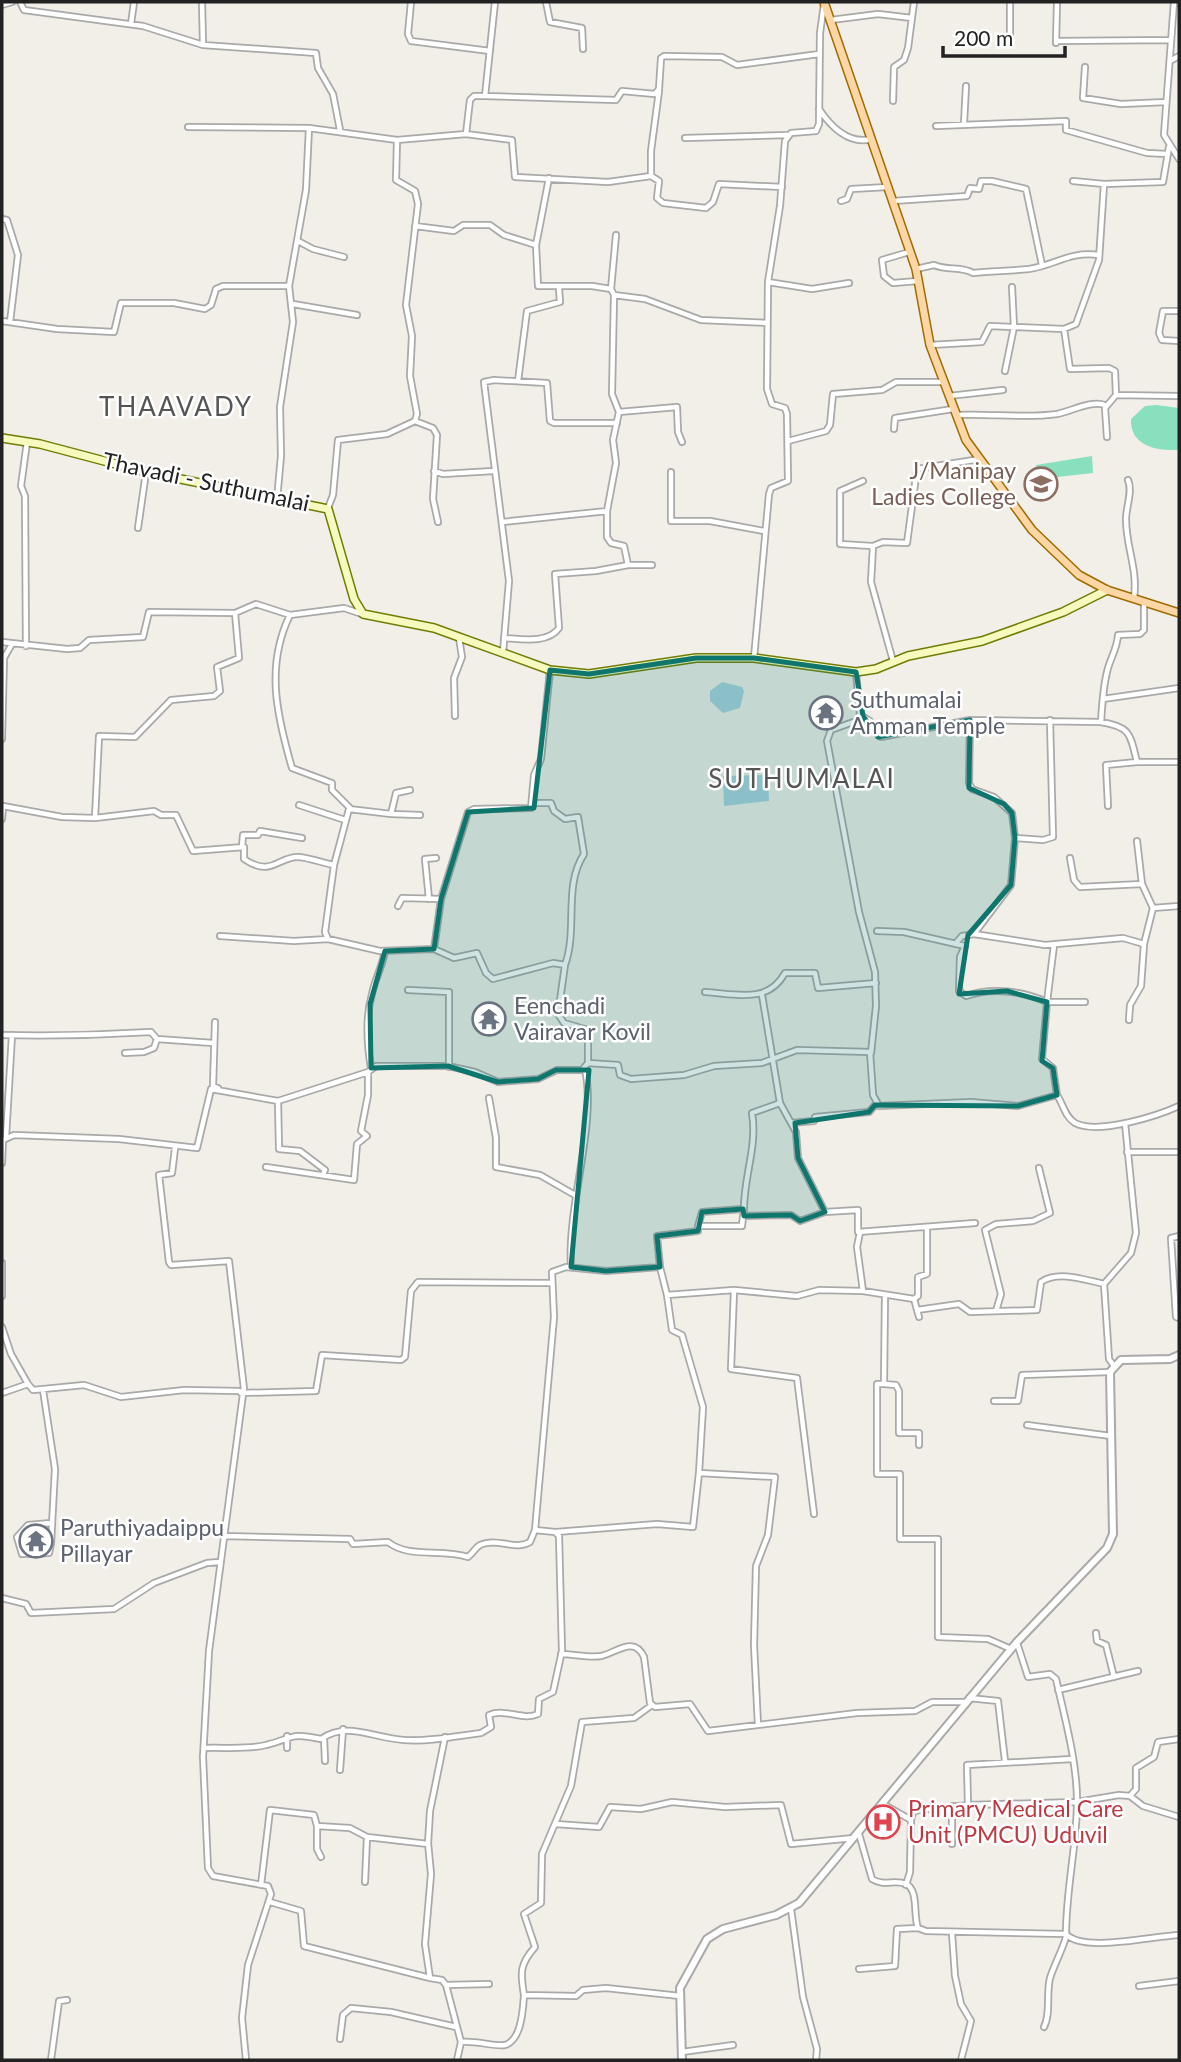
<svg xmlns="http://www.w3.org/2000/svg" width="1181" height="2062" font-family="Lato,sans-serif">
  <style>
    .pitch { fill: #88e0be }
    .water { fill: #aad3df }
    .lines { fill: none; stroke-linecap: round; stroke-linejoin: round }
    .minor-casing { stroke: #a9a9a9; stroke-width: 8 }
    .tertiary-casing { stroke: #a9a9a9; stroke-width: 10 }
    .secondary-casing { stroke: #707d05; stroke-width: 10 }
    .primary-casing { stroke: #a06b00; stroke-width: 10 }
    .minor { stroke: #fff; stroke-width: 4.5 }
    .tertiary { stroke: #fff; stroke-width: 6 }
    .secondary { stroke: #f7fabf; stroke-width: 7 }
    .primary { stroke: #fcd6a4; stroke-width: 7 }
    .marked { fill: #0f766e; fill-opacity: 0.2; stroke: #0f766e; stroke-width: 5; stroke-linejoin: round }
    .labels { text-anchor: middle; stroke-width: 5; stroke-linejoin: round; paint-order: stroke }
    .education-label { font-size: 23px; fill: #785e54; stroke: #fff; text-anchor: end }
    .street-label { font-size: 23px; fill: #222; stroke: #fff }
    .worship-label { font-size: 23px; fill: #5b616d; stroke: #fff; text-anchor: start }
    .health-label { font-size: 23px; fill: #be3a42; stroke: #fff; text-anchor: start }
    .quarter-label { font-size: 26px; letter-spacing: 2px; fill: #555; stroke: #fff }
  </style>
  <rect width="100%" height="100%" fill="#f2efe9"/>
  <path class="pitch" d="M1156,405L1179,408V450C1156,451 1130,446 1131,419L1145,406Z
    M1092,456L1093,473L1039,479L1036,465Z"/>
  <path class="water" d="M722,682L742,687L744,691L740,708L723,713L710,701V691Z
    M768,775L769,801L724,806L723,776Z"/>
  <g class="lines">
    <defs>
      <path id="minor" d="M20,2L24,10L143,26L203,45
        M202,2L203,45L316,53L318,68L333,94L340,130
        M411,2L408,34L411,41L490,51
        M546,2L550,22L582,28L583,49
        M1174,2L1164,135L1179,159
        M2,5L12,2
        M831,20L878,14L912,18
        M131,24L134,2
        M1010,41V2
        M1056,41L1171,40
        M1056,43L1057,2
        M1170,61L1179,56
        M1085,67L1083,98L1121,104L1166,102
        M485,96L616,100L622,91L655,94L659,89L661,58L664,56L722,57L737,65L819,54
        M893,101L894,67L904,60L908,48L914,2
        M819,109C831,127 848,145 872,139
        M964,123L966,86
        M936,126L1066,121V130L1147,153L1167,154
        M188,127L309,128
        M466,134L512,140L515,177L608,182L651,176L659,181L657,198L663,203L706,208L713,202L719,184L782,187
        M685,138L788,135
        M651,176V151L659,91
        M549,178L536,245L538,286H592L611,289
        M1073,181L1104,184
        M841,201L847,199L851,189L888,187
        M893,201L967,196L970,188L979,189L981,181H992L1026,189L1042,265
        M2,219L7,220L18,255L10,322
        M415,226L454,231L463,225H490L504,235L536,245
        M616,235L611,289L614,295L612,394L619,412L613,440L616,463L607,511V537L611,543L624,546L628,565
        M298,241L313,249L344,257
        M909,252L882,260L884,276L893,283L918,281
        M916,269L934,265C948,271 961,266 973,273C992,271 1011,271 1029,269C1056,265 1069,251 1099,255
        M768,282L812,289L849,283
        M614,295L645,299L701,320L767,323
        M293,304L357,315
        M1179,311H1163L1159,333L1162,340L1179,341
        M2,321L57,329L114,332L121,303H174L205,309L211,305L216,289L223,286H289
        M1064,329L1070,369L1109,368L1115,371L1116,395L1105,408L1107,437
        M930,345L982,342L990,326L1064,329L1076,324L1099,260L1104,184L1163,182L1169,147
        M1005,371L1014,327L1012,287
        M518,381L527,311L560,302L559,288
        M1116,395L1179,396
        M949,396L1003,390
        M619,412L677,407L678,432L682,442
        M956,415C990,413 1023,419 1057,414C1072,411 1091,400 1105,405
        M415,421L433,428L437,435L433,499L438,522
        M894,429L895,418L953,409
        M788,441L826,431L830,425L833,394L882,390L896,382H943
        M434,471L443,474L493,471
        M671,472V521H710L764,531
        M1128,480C1133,491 1126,507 1126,519C1126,548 1138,568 1134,598
        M863,481L840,491V544L872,546
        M277,499L281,456L280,407L293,322L289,286L306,190L309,128L397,140L466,134L470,100L474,96H485L495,2
        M328,508L333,495L338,440L387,434L415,421L417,414L410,376L412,336L406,305L418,204L415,191L396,180L397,140
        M502,522L607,511
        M138,528L146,472
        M290,615C265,666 277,716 292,768L332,783V790L350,808
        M504,638C521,639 548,644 559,628L555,574L596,571L628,565H652
        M2,642L67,649L80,648L89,640L143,637L149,612L235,613L256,604L290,615L344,608L362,614
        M26,646L25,496L21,486L27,442
        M503,652L509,581L484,382L494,380L547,383L550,421L554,423H617
        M754,658L769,494L771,488L788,481L787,414L785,408L772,404L767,389L768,282L780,206L785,141L791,133L816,131L819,124L820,33L824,4
        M893,661L871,582L873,546L883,542L907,543L917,469L980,459
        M856,672L860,715L856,721L831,730L827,741L859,912L875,972L876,1006L871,1053
        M1103,699L1179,688
        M860,715L870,721L881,737L970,720L1101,722C1131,727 1130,734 1137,762H1179
        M455,716L454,678L462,657L459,638
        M970,720L969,783L972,789L994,797L1012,813L1015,838
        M1101,722C1102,705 1103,688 1107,672C1110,658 1117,650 1118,635L1140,634L1144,630V601
        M2,739L4,658L12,644
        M533,803H551L554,811L565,819L578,817L584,854C563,886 578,929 565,965
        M299,805L345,820
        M3,806L62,817L95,818L154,811L161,815H176L193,851L244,847V859C272,878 278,856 299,857C310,858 323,863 334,865
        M1108,806L1106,765L1137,762
        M391,814L420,815
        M95,818L99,736L135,737L171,700L214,696L220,691L217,667L239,658L235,613
        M2,819L3,807
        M1137,841L1142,884
        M242,847L243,835H258L260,831L302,838
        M1070,858L1074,880L1080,887L1142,884L1153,908L1179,906
        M429,899L425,859L436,858
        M398,906L402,898L441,899
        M877,931L904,932L965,946L960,957L959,991L966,996C992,987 1022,991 1047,1002L1054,945
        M974,934L1011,885L1015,838L1043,840L1053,837L1050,720
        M220,936L294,941L328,939L380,951L434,949L454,958L477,953L486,973L493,979L553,963L565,965L558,1014L564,1023L588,1030V1063
        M328,939L325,932L334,865L349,809L391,814L396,793L410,790
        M956,943L962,936L974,934L1045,945L1123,938L1144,944
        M434,949L441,899L468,812L474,809L531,808L534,775L541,759L550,670
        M408,990L449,992V1067
        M705,992C737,994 768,1004 785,973H815L818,988L876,983
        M762,995L780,1103L796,1132L798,1158L825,1212
        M1129,1020L1130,1005L1141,986L1144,944L1153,908
        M215,1022L213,1086L218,1088
        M2,1035C51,1036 101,1035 151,1032L157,1039
        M125,1053L144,1052L154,1048L157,1039L213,1043
        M371,1068C367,1044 365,1018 372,994C375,979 382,967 385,951
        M1057,1095L1053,1068L1042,1059L1047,1002H1085
        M489,1098L496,1138V1167L540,1175L575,1195
        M278,1101L279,1149L300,1151L325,1170L323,1175
        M791,1123L814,1121L815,1117L869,1112L876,1104
        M6,1137L12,1035
        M175,1148L172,1173L159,1175L169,1262L171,1265L229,1261L244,1389L241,1393L316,1391L322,1355L401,1360L405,1357L411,1291L418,1282L551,1283
        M1127,1152H1179
        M2,1163L3,1140L14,1135L119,1139L197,1148L211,1089L278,1101L368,1072L376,1066H448L475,1072L498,1082L538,1079L557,1070H582L588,1063L618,1065L620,1075L631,1079L684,1075L714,1066L762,1063L797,1050L870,1052L873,1095L879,1106L971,1102L1018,1106L1057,1095C1063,1104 1065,1117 1075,1123C1098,1135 1157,1116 1179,1106
        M266,1167L354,1180L357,1144L367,1136L361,1131L368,1095V1072
        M744,1216C742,1180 758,1148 752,1113L780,1103
        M698,1226L702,1212L743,1209
        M860,1232L857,1247L863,1291
        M1179,1236L1171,1238L1176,1317L1179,1318
        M2,1263V1296
        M571,1267C567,1205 597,1124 585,1069
        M660,1267L657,1236L698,1231V1226H742L743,1216L791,1215L800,1221L825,1212L858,1210V1232L975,1223
        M1104,1284L1131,1253L1136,1233L1125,1123
        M734,1290L731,1369L797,1378L814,1514
        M667,1295L672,1330L682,1335L703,1407L699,1473L775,1477L768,1535L756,1566L754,1645L758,1725
        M885,1295L884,1384H877V1474H900V1539H938V1637L988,1639L1011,1649
        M914,1299L918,1296V1277L927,1274V1227
        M917,1310L919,1317
        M996,1311L1001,1294L985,1230L996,1224L1033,1221L1050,1213L1039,1168
        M2,1327L11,1354L28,1384
        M884,1384L896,1385L899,1391V1433H919V1445
        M43,1390L55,1469L51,1544L49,1553L22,1554L17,1537L28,1525L51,1523
        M2,1393L28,1384L33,1390L84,1385L121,1397L184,1390L239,1391L243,1394L209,1651L203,1757L208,1868L213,1876L268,1886L271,1894L248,1965L242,2018L246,2060
        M994,1401H1018L1022,1375L1110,1372
        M1027,1425L1111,1436
        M556,1532L657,1524L693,1527L699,1473
        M224,1536L350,1539L353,1544L388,1542C409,1559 442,1548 468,1557C473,1553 475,1548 480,1545C497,1537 515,1551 530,1542L535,1530L554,1317L552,1272L566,1267L606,1271L660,1267L667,1295L734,1290L797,1296L819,1290L863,1291L914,1299L917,1310L959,1304L970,1312L1037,1310L1041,1282C1059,1270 1085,1280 1104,1284L1109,1359L1114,1366
        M2,1598L26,1604L31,1613L114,1609L154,1583L207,1563L219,1562
        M1096,1633L1097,1641L1106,1645L1114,1677
        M1017,1643L1028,1677L1050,1674L1056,1679C1065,1719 1078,1765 1077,1806C1076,1849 1066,1891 1066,1934
        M561,1654C573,1654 589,1658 601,1656C616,1653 634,1635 644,1657L650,1703L655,1707L690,1704L708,1731L857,1713L915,1711L932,1702H966
        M1058,1690L1138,1671
        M969,1698L998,1701L1005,1761
        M324,1738L325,1761
        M204,1748C223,1747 248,1750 266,1745C295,1738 288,1732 321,1739C347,1721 373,1738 404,1740C429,1742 457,1736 481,1733L491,1727L489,1715C506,1708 523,1721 538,1714L539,1699L553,1692L562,1651L559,1536L555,1532L535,1530
        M287,1748V1736
        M340,1770L343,1729
        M1130,1796L1136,1789V1768L1154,1757L1158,1742L1179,1739
        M883,1804L911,1820
        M968,1805L967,1765L1072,1759
        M952,1806V1844
        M555,1824L599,1827L610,1807L641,1809L672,1802L725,1807L781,1805L791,1844L854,1838
        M317,1826V1849L321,1857
        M859,1834L872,1879C884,1887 894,1879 906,1884C919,1890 913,1916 918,1928L926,1931L1066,1934C1083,1953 1153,1936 1179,1935
        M428,1843L431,1874L425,1944L430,1978L442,1980L446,1985L461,2042L457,2060
        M365,1882L367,1837
        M261,1885L270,1810L314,1815L317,1826L350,1828L367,1837L428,1844L430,1811L445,1737
        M906,1885L910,1872L911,1820L913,1812L919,1810L968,1805L1077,1802L1119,1795L1130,1796L1143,1806L1179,1817
        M270,1902L301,1911L304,1946L430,1978
        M791,1909L803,1997L817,2049L816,2060
        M952,1933L955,1976L961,2004L971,2021L961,2060
        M859,1969L895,1966L897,1929L918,1928
        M446,1985L489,1984
        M1139,1986L1179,1981
        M524,1995C520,1972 520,1964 535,1947L524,1914L541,1903L542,1854L571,1786L582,1722L634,1718L652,1705
        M1044,2027C1051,2014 1046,1994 1050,1978C1054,1965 1062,1951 1066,1937
        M340,2039L343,2015L351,2008L391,2012L456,2027
        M461,2042C474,2040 496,2047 505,2045C522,2040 523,2008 524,1995L576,1996L583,1990L606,1988L680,1996
        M682,2052L733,2045
        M51,2060L59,2001L67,2000"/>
      <path id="tertiary" d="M682,2060L680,1988L707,1939L723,1929L776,1915L799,1903L1017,1642L1107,1548L1113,1534L1110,1372L1121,1360L1170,1359L1179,1355"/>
      <path id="secondary" d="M2,438L40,444L146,472L328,509L354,599L363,614L434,628L550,670L589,674L696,658H754L856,672L876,669L908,656L982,641L1063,612L1107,590"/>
      <path id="primary" d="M824,2L916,269L930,345L966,440L1032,530L1079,575L1107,590L1179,613"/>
    </defs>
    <use href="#minor" class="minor-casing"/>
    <use href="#tertiary" class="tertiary-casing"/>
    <use href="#secondary" class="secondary-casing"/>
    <use href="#primary" class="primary-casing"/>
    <use href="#minor" class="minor"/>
    <use href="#tertiary" class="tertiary"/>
    <use href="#secondary" class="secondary"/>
    <use href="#primary" class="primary"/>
  </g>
  <path class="marked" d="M696,658H754L856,672L863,716L878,737L970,720L969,788L1004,804L1012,813L1015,838L1011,885L968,935L959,994L1007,991L1047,1002L1042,1061L1053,1068L1057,1095L1018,1106L875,1105L869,1112L795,1123L798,1158L825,1212L800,1221L791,1215L744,1216L743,1209L702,1212L698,1231L657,1236L660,1267L606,1271L571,1267L589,1070H556L538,1079L498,1082L448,1066L371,1068L370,1004L385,951L434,949L441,899L468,812L534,808L550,670L589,674Z"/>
  <defs>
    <symbol id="school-ring" viewBox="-11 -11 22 22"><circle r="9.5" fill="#fff" stroke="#8d6e63" stroke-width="1.5"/><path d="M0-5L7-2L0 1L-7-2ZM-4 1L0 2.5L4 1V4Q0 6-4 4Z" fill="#8d6e63"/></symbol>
    <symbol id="temple-ring" viewBox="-11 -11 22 22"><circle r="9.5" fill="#fff" stroke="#6b7280" stroke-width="1.5"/><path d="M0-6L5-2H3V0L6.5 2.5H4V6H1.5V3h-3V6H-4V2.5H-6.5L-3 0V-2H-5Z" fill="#6b7280"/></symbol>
    <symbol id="hospital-ring" viewBox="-11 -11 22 22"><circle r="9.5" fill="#fff" stroke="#e0444e" stroke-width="1.5"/><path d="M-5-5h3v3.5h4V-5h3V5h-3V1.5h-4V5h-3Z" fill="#e0444e"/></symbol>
  </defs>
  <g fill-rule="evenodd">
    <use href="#school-ring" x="1022" y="465" width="38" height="38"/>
    <use href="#temple-ring" x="807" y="694" width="38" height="38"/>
    <use href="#temple-ring" x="470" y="1000" width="38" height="38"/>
    <use href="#temple-ring" x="17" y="1522" width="38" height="38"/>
    <use href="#hospital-ring" x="864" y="1803" width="38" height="38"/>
  </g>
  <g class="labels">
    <g class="education-label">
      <text x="1016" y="479">J/Manipay<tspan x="1016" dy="26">Ladies College</tspan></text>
    </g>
    <g class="street-label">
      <text transform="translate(206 482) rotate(12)" y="8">Thavadi - Suthumalai</text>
    </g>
    <g class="worship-label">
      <text x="850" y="708">Suthumalai<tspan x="850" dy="26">Amman Temple</tspan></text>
      <text x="514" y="1014">Eenchadi<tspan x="514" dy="26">Vairavar Kovil</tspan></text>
      <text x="60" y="1536">Paruthiyadaippu<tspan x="60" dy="26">Pillayar</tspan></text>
    </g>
    <g class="health-label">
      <text x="908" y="1817">Primary Medical Care<tspan x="908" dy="26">Unit (PMCU) Uduvil</tspan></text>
    </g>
    <g class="quarter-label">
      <text x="176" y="416">THAAVADY</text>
      <text x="802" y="788">SUTHUMALAI</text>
    </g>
  </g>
  <rect width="1181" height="2062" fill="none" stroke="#222222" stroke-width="7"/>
  <path d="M943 46v10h122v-10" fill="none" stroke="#222222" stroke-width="3.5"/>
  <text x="954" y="46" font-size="21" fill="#222222" stroke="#ffffff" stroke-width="5" paint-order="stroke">200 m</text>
</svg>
